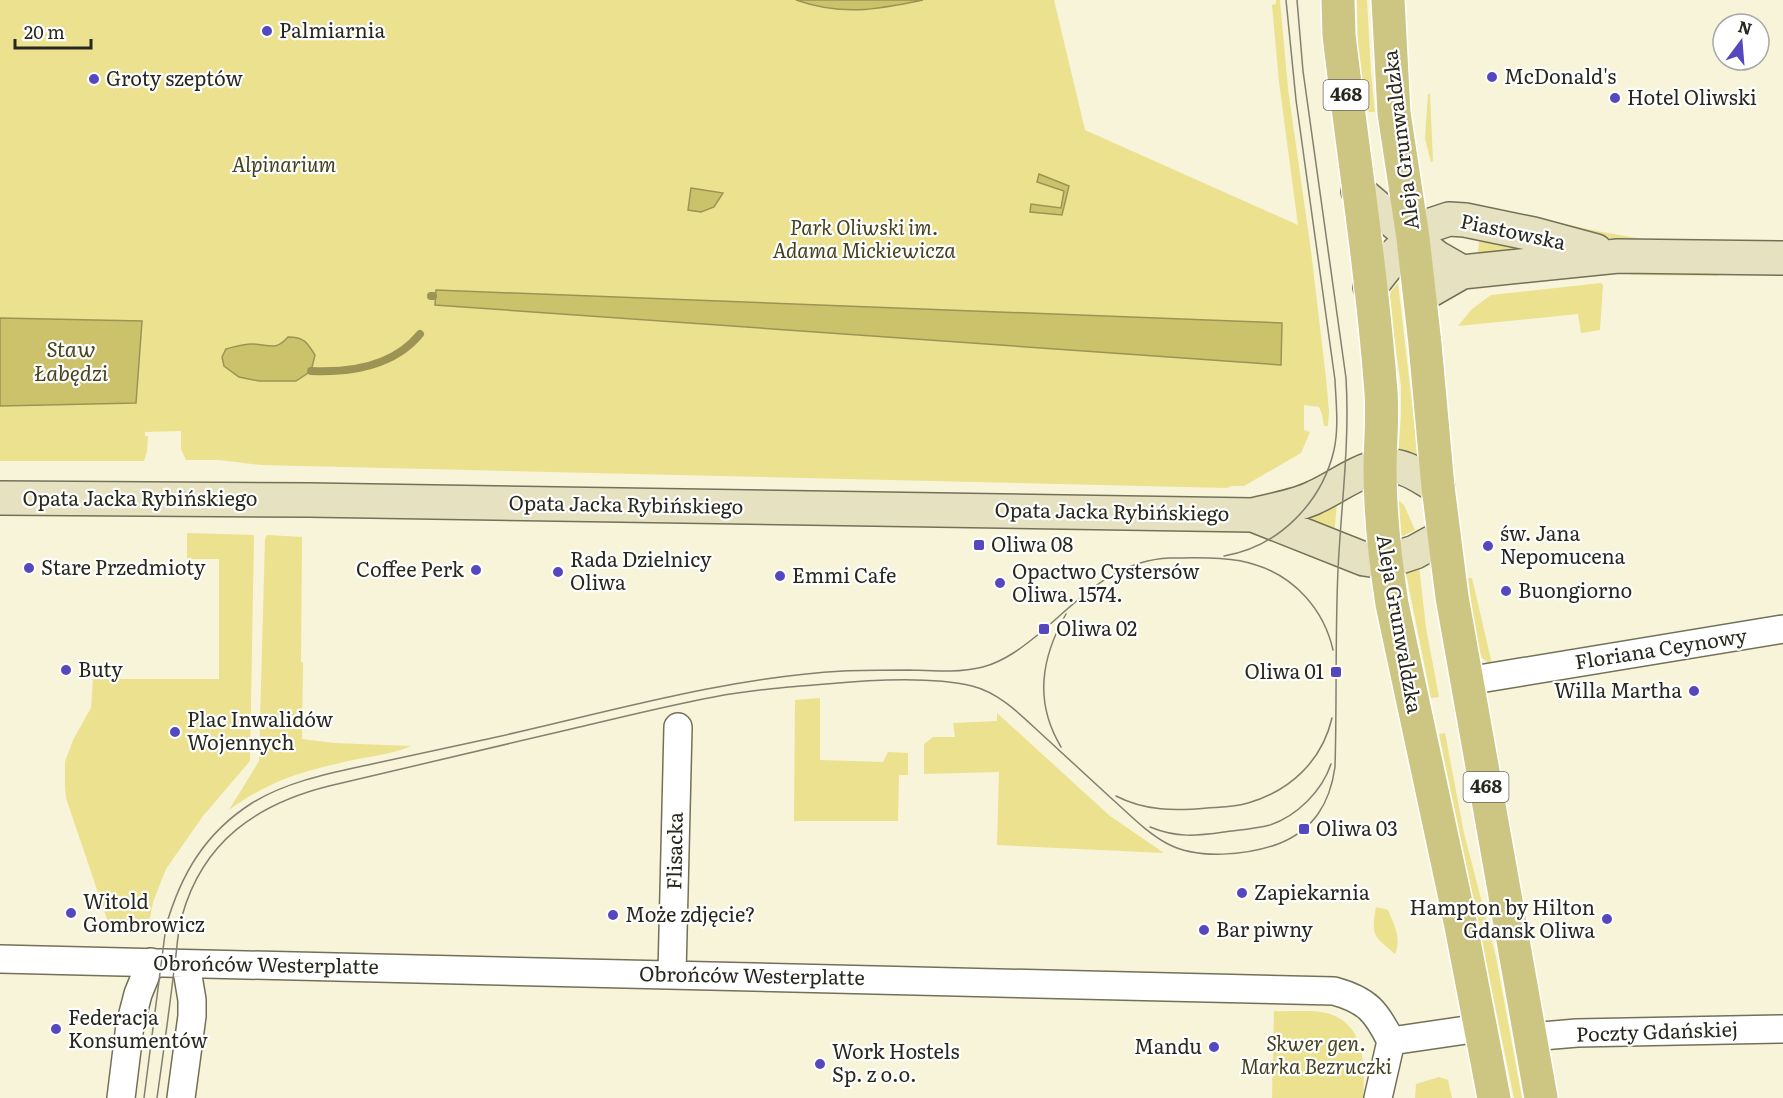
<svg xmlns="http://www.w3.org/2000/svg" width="1783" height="1098" font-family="Literata,serif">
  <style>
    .green { fill: #ebe18f }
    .water { fill: #cdc26c; stroke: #9c9455; stroke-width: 1.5 }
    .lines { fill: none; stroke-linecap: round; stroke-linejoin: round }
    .stream { stroke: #9c9455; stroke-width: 8 }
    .street-casing { stroke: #737058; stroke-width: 30 }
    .secondary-casing { stroke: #737058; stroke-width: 36 }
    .primary-casing { stroke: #fff; stroke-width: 36 }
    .street { stroke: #fff; stroke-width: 27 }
    .secondary { stroke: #e6e2c1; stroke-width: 33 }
    .primary { stroke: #cdc582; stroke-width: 33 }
    .tram { stroke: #82806f; stroke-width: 1.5 }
    .poi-dot { fill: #5548bf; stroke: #fff; stroke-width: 2 }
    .labels { text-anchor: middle; stroke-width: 4.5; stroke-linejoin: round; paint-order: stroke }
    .shield { fill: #fff; stroke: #696862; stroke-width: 1.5 }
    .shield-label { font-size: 18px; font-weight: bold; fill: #29281e }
    .poi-label { font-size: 20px; fill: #29281e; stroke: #fff; text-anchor: start }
    .street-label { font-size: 20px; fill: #29281e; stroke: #fff }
    .park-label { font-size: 20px; font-style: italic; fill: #45411c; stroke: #fff }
    .water-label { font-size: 21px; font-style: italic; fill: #48441e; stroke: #fff }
  </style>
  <rect width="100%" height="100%" fill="#f7f4d9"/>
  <path class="green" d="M0,0H1054L1085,130L1298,225L1279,82L1272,5L1276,4V0H1280L1288,89L1311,251L1326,378L1329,411L1328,426H1324L1322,414L1319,407L1304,405V430L1310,432L1301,453L1244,486H1231L1227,488L261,465L219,460H186L181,449V431H179L145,432V436H148L147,452L144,461H0Z
    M1357,0H1367L1371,73L1375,112H1369C1356,78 1358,37 1357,0Z
    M1428,94H1430L1433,161L1431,162L1425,139Z
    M1527,216L1597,231L1659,242L1652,244L1602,237L1524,220Z
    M1480,235L1576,255L1477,258Z
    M1632,270L1718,271L1719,276L1631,275Z
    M1398,283L1418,455L1419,467L1398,457L1401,415V386L1389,301L1391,291Z
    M1601,283L1603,285L1600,330L1581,333L1578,314L1458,326L1472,309L1491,295Z
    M1396,498L1404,505L1415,530L1399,538Z
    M1337,503L1334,536L1304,521L1311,512Z
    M187,533L254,535L250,761L203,816L166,869L153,902L147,934H112L66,798L65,785V762L73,740L91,708L93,679H219V559H187Z
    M267,535L302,537L301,662L303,663L302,739L334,743L411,746C393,754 372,756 353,760C303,771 270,780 229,810L259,761L265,539Z
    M1418,557L1426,628L1439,697L1431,698L1404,563Z
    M1468,578H1472L1492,664C1483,660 1480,657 1477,648Z
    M820,698V760L883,762L888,752L908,753V775H899L898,821H794L795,700Z
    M997,713L1110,816L1164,853L997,845L999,772L924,774V744L933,737H955L953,723L997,721Z
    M1445,733L1464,833L1496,957L1522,1098H1514L1439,734Z
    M1376,907L1388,910C1394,925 1402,938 1395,954C1373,935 1371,936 1376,907Z
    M1274,1011C1291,1012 1315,1009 1330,1014C1366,1026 1365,1068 1363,1098H1272Z
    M1439,1077L1448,1080L1452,1098H1415L1416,1084Z"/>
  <path class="water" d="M796,0H923C876,10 842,16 796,0Z
    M1039,174L1069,186L1062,215L1030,212L1031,204L1061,208L1064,191L1037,182Z
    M691,188L723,193L714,207L701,212L688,210Z
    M436,290L1282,323L1281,365L435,305Z
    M0,318L142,321L136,403L0,406Z
    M288,337C304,337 307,342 315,355L311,371L296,381H259L239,377L224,366L222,357L226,349C234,347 243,344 251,344C269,344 275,352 288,337Z"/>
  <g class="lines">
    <path class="stream" d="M431,296H433
      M311,371C350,373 394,366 420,334"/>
    <defs>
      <path id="street" d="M1467,681L1783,629
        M0,959L1334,991C1367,1000 1376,1011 1391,1041
        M672,974L678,727
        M1530,1037L1577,1033L1783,1029
        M1391,1041L1480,1028
        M121,1098L130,1025L138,994L151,962
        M181,1098L192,1016V1000L186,964
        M1378,1098L1391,1041"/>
      <path id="secondary" d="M1358,191L1427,250L1436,257L1462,272
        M1370,287L1396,254L1413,238L1431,225L1449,219L1465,220L1533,234L1596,251
        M1420,296L1462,272L1618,256L1783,258
        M0,498L309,500L1253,515C1272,510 1298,506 1315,497C1343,485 1373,456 1405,469C1417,473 1427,481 1438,487
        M1253,515L1364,559L1385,562L1415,552L1444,536"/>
      <path id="primary" d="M1338,0L1339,35C1353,154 1372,272 1381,392C1383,418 1380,443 1380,469C1380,514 1385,559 1392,604L1461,926L1494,1098
        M1388,0L1394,113L1413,238L1425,344L1438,487L1452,597L1541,1098"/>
    </defs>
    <use href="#street" class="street-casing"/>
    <use href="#secondary" class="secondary-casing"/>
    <use href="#primary" class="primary-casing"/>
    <use href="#street" class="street"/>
    <use href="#secondary" class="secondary"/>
    <use href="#primary" class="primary"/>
    <path class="tram" d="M1224,556C1279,547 1322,502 1334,450C1339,427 1336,403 1335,380L1296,100L1286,0
      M1061,747C1034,702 1041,658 1066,614
      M1116,796C1145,811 1175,811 1207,808C1220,807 1235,807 1248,803C1290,791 1322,761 1332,718
      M1150,827C1177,838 1196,836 1224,832C1239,830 1255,829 1270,825C1297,816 1322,791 1331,764
      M144,1098L166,926C181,874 205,833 252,803C288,781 331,773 372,764C409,756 446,748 483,740C602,714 720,678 843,671C865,670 888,670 910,670C934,671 959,673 983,667C1005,661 1023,647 1040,633C1080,599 1114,560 1170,558C1196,558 1231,556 1256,565C1295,577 1324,610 1333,650
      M157,1098C163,1055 169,1013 174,970C177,952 177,933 182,916C203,841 257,804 329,786C404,768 479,751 554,733C607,721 660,707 714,697C750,690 788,687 826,684C868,680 931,676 972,686C997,692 1018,712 1036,729C1061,752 1086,775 1111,798C1129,814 1147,833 1168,844C1198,860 1248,855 1278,844C1314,830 1330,803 1335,767C1337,701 1335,636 1338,570C1341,506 1350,443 1346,378L1303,71L1297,0"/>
  </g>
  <g class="poi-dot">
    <circle cx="267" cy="31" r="6"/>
    <circle cx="1492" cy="77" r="6"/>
    <circle cx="94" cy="79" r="6"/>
    <circle cx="1615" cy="98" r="6"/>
    <rect x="973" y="539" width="12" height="12" rx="3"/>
    <circle cx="1488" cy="546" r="6"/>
    <circle cx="29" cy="568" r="6"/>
    <circle cx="476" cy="570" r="6"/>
    <circle cx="558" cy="572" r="6"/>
    <circle cx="780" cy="576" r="6"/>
    <circle cx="1000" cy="583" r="6"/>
    <circle cx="1506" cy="591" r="6"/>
    <rect x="1038" y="623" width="12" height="12" rx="3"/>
    <circle cx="66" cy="670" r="6"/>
    <rect x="1330" y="666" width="12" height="12" rx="3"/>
    <circle cx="1694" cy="691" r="6"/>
    <circle cx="175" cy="732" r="6"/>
    <rect x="1298" y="823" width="12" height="12" rx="3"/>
    <circle cx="1242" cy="893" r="6"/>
    <circle cx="71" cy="913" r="6"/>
    <circle cx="613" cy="915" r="6"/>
    <circle cx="1607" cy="919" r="6"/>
    <circle cx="1204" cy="930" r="6"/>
    <circle cx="56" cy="1029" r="6"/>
    <circle cx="1214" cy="1047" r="6"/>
    <circle cx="820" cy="1064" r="6"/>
  </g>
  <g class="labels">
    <g class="shield">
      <rect x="1323.5" y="80" width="45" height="30" rx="4.5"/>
      <rect x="1463.5" y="772" width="45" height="30" rx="4.5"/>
    </g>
    <g class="shield-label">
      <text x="1346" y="101">468</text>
      <text x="1486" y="793">468</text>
    </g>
    <g class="poi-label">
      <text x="279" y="38">Palmiarnia</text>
      <text x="1504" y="84">McDonald's</text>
      <text x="106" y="86">Groty szeptów</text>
      <text x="1627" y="105">Hotel Oliwski</text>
      <text x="1500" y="541">św. Jana<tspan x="1500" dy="23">Nepomucena</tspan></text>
      <text x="991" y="552">Oliwa 08</text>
      <text x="570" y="567">Rada Dzielnicy<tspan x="570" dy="23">Oliwa</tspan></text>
      <text x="41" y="575">Stare Przedmioty</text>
      <text x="464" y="577" text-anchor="end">Coffee Perk</text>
      <text x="1012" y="579">Opactwo Cystersów<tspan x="1012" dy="23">Oliwa. 1574.</tspan></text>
      <text x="792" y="583">Emmi Cafe</text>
      <text x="1518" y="598">Buongiorno</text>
      <text x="1056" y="636">Oliwa 02</text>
      <text x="78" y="677">Buty</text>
      <text x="1324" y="679" text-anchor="end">Oliwa 01</text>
      <text x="1682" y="698" text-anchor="end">Willa Martha</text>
      <text x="187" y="727">Plac Inwalidów<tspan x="187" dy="23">Wojennych</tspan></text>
      <text x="1316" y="836">Oliwa 03</text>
      <text x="1254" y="900">Zapiekarnia</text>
      <text x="83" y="909">Witold<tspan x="83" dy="23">Gombrowicz</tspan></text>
      <text x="1595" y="915" text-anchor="end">Hampton by Hilton<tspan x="1595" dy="23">Gdansk Oliwa</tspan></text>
      <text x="625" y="922">Może zdjęcie?</text>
      <text x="1216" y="937">Bar piwny</text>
      <text x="68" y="1025">Federacja<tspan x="68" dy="23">Konsumentów</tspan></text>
      <text x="1202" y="1054" text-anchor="end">Mandu</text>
      <text x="832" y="1059">Work Hostels<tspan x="832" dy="23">Sp. z o.o.</tspan></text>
    </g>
    <g class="street-label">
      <text transform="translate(1401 140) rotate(-97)" y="7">Aleja Grunwaldzka</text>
      <text transform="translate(1513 232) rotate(12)" y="7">Piastowska</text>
      <text x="140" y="506">Opata Jacka Rybińskiego</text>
      <text transform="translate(626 505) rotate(1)" y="7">Opata Jacka Rybińskiego</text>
      <text transform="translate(1112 512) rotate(1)" y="7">Opata Jacka Rybińskiego</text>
      <text transform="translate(1399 624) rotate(80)" y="7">Aleja Grunwaldzka</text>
      <text transform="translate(1661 649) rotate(-9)" y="7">Floriana Ceynowy</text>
      <text transform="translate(675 851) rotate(-89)" y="7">Flisacka</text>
      <text transform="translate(266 965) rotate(1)" y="7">Obrońców Westerplatte</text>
      <text transform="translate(752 976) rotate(1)" y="7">Obrońców Westerplatte</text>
      <text transform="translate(1657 1032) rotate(-2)" y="7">Poczty Gdańskiej</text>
    </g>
    <g class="park-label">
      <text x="284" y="172">Alpinarium</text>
      <text x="864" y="235">Park Oliwski im.<tspan x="864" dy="23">Adama Mickiewicza</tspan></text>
      <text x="1316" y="1051">Skwer gen.<tspan x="1316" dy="23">Marka Bezruczki</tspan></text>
    </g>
    <g class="water-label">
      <text x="71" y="357">Staw<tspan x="71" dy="24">Łabędzi</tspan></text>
    </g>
  </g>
  <g transform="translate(1741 42) rotate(16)"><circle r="28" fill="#ffffff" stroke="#a9a9a5" stroke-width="1.5"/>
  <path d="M0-4.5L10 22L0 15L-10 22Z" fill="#5548bf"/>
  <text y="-9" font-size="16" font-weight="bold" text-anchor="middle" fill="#29281e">N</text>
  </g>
  <path d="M15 39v9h76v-9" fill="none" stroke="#29281e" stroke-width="3"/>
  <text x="24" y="39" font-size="18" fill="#29281e" stroke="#ffffff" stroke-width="4.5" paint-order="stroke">20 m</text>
</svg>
